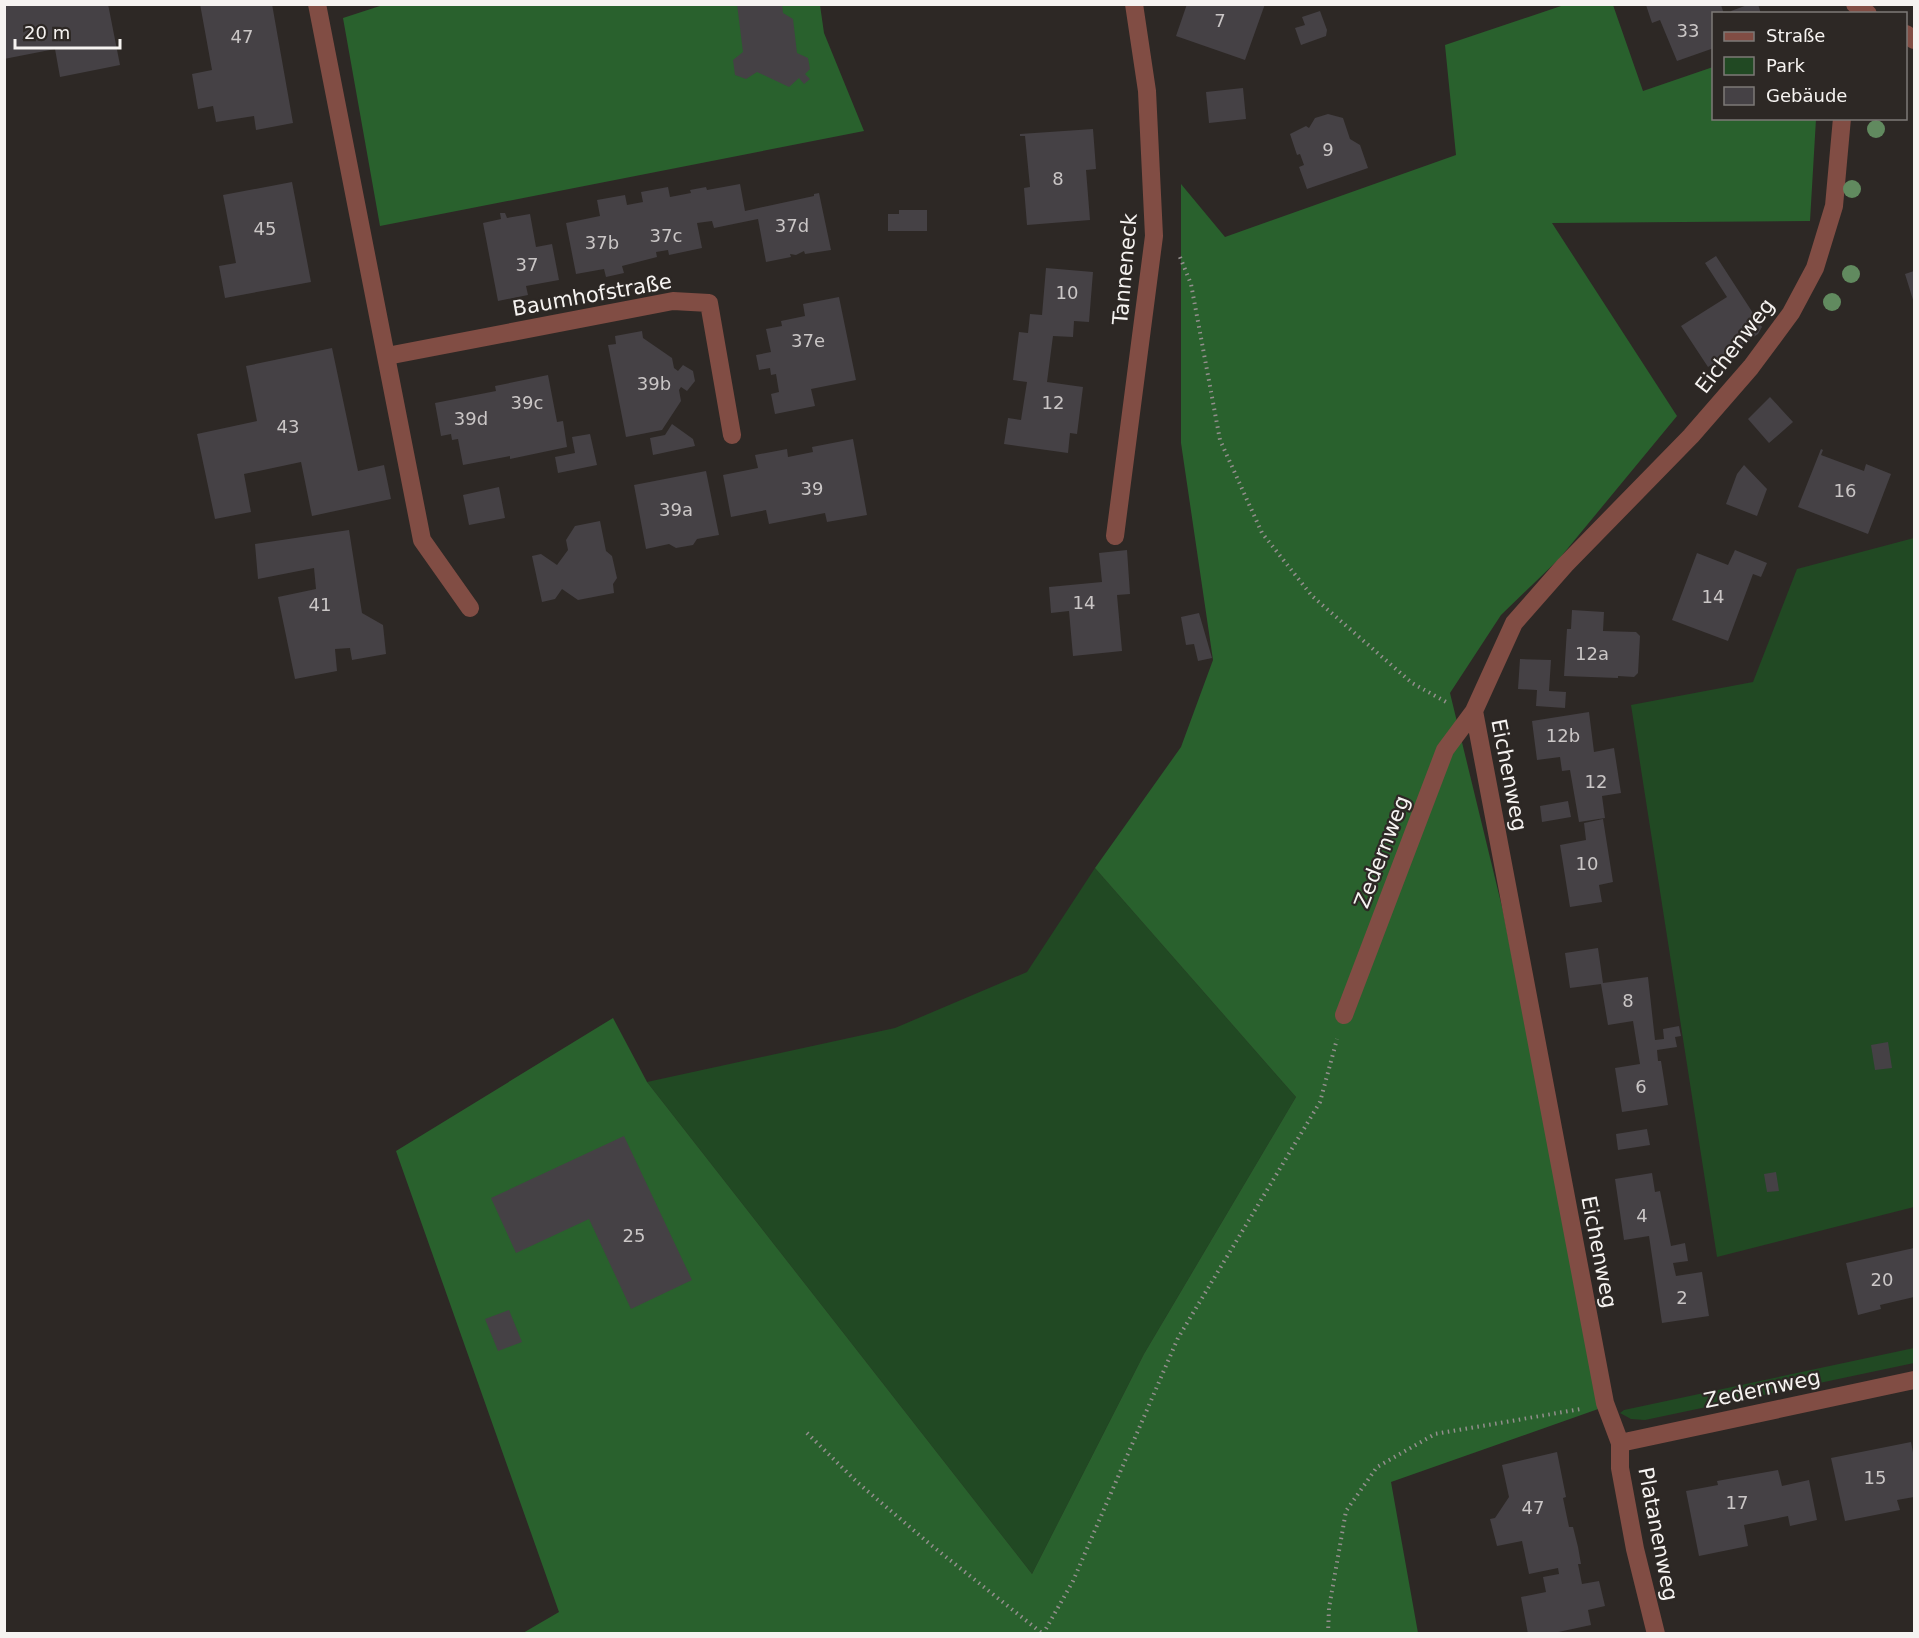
<svg xmlns="http://www.w3.org/2000/svg" width="1919" height="1638" font-family="'DejaVu Sans',sans-serif">
  <style>
    .green { fill: #214923 }
    .forest { fill: #29612d }
    .building { fill: #454145 }
    .lines { fill: none; stroke-linecap: round; stroke-linejoin: round }
    .path { stroke: #938f8d; stroke-width: 4; stroke-dasharray: 1.5 4.5; stroke-linecap: butt }
    .minor { stroke: #814d44; stroke-width: 18 }
    .tree { fill: #618a5f }
    .labels { text-anchor: middle; stroke-width: 4.5; stroke-linejoin: round; paint-order: stroke }
    .number-label { font-size: 18px; fill: #cac6c6 }
    .street-label { font-size: 21px; fill: #f6f3f1; stroke: #2d2825 }
  </style>
  <rect width="100%" height="100%" fill="#2d2825"/>
  <path class="green" d="M1914,538V1207L1717,1257L1631,705L1753,682L1797,569Z
    M1095,868L1296,1097L1144,1354L1032,1574L647,1082L895,1028L1027,972Z
    M1914,1348V1363L1645,1420L1631,1419L1620,1413L1624,1410Z"/>
  <path class="forest" d="M386,4L820,5L824,33L864,131L380,226L343,18Z
    M1564,5H1613L1643,91L1713,67L1714,118L1816,119L1810,221L1552,223L1677,416L1559,559L1501,615L1450,693L1503,911L1601,1408L1391,1482L1418,1633H523L559,1612L396,1151L613,1018L647,1082L1032,1574L1144,1354L1296,1097L1095,868L1181,747L1213,660L1181,443V184L1225,237L1456,155L1445,45Z"/>
  <path class="building" d="M4,4H108L120,65L60,77L55,49L4,59Z
    M200,4H272L293,123L256,130L254,116L216,122L213,106L198,109L192,74L212,70Z
    M737,4H782L783,13L793,19L797,53L808,58L810,69L805,74L810,79L804,84L799,78L789,87L757,72L746,79L735,75L733,60L743,52Z
    M1187,4H1265L1245,60L1176,36Z
    M1750,4H1758L1761,14H1732L1731,11Z
    M1646,5H1721L1724,14H1714V48L1677,61L1660,20L1652,23Z
    M1320,11L1327,30L1326,36L1301,45L1295,28L1305,25L1302,17Z
    M1243,88L1246,119L1209,123L1206,92Z
    M1328,114L1343,118L1350,139L1360,145L1368,168L1307,189L1299,167L1304,165L1300,154L1297,155L1290,134L1306,126L1309,128L1315,118Z
    M1093,129L1096,169L1086,170L1090,220L1027,225L1024,188L1030,187L1025,136H1020V134Z
    M292,182L311,282L225,298L219,266L236,263L223,195Z
    M740,184L745,211L814,196V194L819,193L831,250L805,254L804,251L796,255L790,254L791,257L766,262L758,219L714,228L712,221L697,223L702,248L669,255L668,250L656,252L657,257L622,266L624,273L606,277L604,269L576,274L566,223L600,216L597,200L625,195L627,205L643,202L641,192L668,187L670,197L691,193L690,190L706,187L707,190Z
    M899,210H927V231H888V214H899Z
    M500,213H505L507,218L530,214L536,247L552,244L559,280L526,286L528,295L498,301L483,223L501,219Z
    M1716,256L1762,327L1758,334L1708,367L1681,326L1727,297L1705,263Z
    M1046,268L1093,272L1089,322L1074,321L1073,337L1053,336L1047,382L1083,387L1077,434L1070,433L1068,453L1004,444L1008,418L1021,420L1027,382L1013,380L1019,332L1028,333L1030,314L1042,315Z
    M1914,271V303L1905,274Z
    M839,297L856,380L811,389L815,406L775,414L771,394L779,392L776,374L771,375L770,368L759,370L756,355L771,352L766,329L782,326L781,321L805,316L803,304Z
    M642,331L643,338L672,358L674,368L678,371L683,365L693,371L695,381L687,391L681,387L679,390L681,401L662,430L626,437L608,345L616,344L615,336Z
    M332,348L358,471L384,465L391,499L312,516L301,462L244,474L251,512L215,519L197,434L257,421L246,366Z
    M548,375L557,422L563,421L567,447L510,459V456L505,457L463,465L458,439L452,440L451,434L441,436L435,403L496,391L495,386Z
    M1770,397L1793,422L1769,443L1748,419Z
    M672,424L693,439L695,446L653,455L650,438L665,435Z
    M590,434L597,465L558,473L555,457L575,453L572,437Z
    M853,439L867,515L827,522L825,513L769,524L766,510L731,517L723,475L758,468L755,455L787,449L788,457L813,452L812,447Z
    M1821,449L1823,450L1821,455L1864,471L1866,464L1891,474L1868,534L1798,507Z
    M1744,465L1767,489L1757,516L1726,504L1737,474Z
    M706,471L719,535L697,539L693,545L676,548L669,544L646,549L634,485Z
    M499,487L505,518L469,525L463,495Z
    M600,521L606,551L612,556L617,578L613,584L614,593L578,600L562,589L555,599L542,602L532,556L541,554L557,565L568,550L566,540L575,526Z
    M349,530L362,613L383,625L386,654L352,660L350,648L335,649L337,671L295,679L278,597L316,589L314,568L258,579L255,544Z
    M1127,550L1130,594L1117,595L1122,651L1073,656L1069,611L1051,613L1049,587L1102,582L1099,553Z
    M1735,550L1767,563L1761,577L1753,574L1728,641L1672,620L1697,553L1728,565Z
    M1572,610L1604,612L1603,631L1636,632L1640,636L1638,673L1634,677L1618,676V678L1564,676L1567,629H1571Z
    M1199,613L1212,658L1198,661L1194,644L1186,645L1181,617Z
    M1520,659L1551,660L1549,691L1566,692L1565,708L1536,706L1537,690L1518,689Z
    M1589,712L1594,752L1614,748L1621,793L1602,796L1605,818L1579,822L1570,770L1562,771L1560,757L1537,760L1532,721Z
    M1568,801L1571,817L1542,822L1540,806Z
    M1603,819L1613,882L1599,885L1602,902L1570,907L1560,845L1586,840L1584,823Z
    M1598,948L1603,983L1648,977L1655,1040L1664,1039L1663,1029L1679,1026L1681,1036L1675,1037L1677,1047L1657,1050L1658,1061H1661L1668,1105L1622,1112L1615,1068L1640,1064L1633,1021L1608,1025L1601,984L1570,988L1565,953Z
    M1888,1042L1892,1068L1875,1070L1871,1045Z
    M1647,1129L1650,1145L1618,1150L1616,1134Z
    M624,1136L692,1280L631,1309L589,1219L516,1253L491,1198Z
    M1776,1172L1779,1191L1767,1192L1764,1174Z
    M1652,1173L1655,1192L1660,1191L1671,1246L1685,1243L1688,1261L1673,1263L1676,1276L1702,1272L1709,1316L1662,1323L1649,1236L1624,1240L1615,1179Z
    M1914,1248V1297L1880,1305L1881,1309L1858,1315L1846,1263Z
    M509,1310L522,1342L498,1351L485,1319Z
    M1911,1442L1914,1458V1497L1897,1500L1900,1510L1845,1521L1831,1458Z
    M1557,1452L1566,1497L1563,1498L1569,1527H1573L1578,1547L1581,1564H1578L1582,1584L1599,1581L1605,1606L1588,1610L1591,1625L1549,1634H1528L1521,1597L1546,1592L1543,1577L1559,1574L1558,1568L1529,1574L1522,1541L1497,1546L1490,1519L1495,1518L1509,1497L1502,1465Z
    M1778,1470L1782,1486L1809,1480L1817,1520L1790,1526L1788,1516L1744,1525L1748,1546L1699,1556L1686,1491L1718,1485L1717,1481Z"/>
  <g class="lines">
    <path class="path" d="M1180,257L1191,284L1220,440L1262,533L1312,596L1412,683L1448,703
      M807,1433L858,1483L931,1545L1043,1634
      M1043,1634L1073,1581L1178,1338L1320,1102L1337,1039
      M1328,1634L1329,1608L1346,1511L1377,1467L1435,1434L1581,1409"/>
    <path class="minor" d="M317,4L422,540L470,608
      M1855,4L1868,14
      M1906,34L1914,40
      M387,356L673,301L709,303L732,435
      M1115,536L1154,236L1147,91L1134,4
      M1474,711L1605,1403L1620,1443V1468L1635,1549L1656,1634
      M1344,1015L1445,750L1474,711L1514,623L1565,565L1691,436L1751,367L1791,313L1815,268L1834,206L1842,118
      M1620,1443L1914,1380"/>
  </g>
  <g class="tree">
    <circle cx="1876" cy="129" r="9"/>
    <circle cx="1852" cy="189" r="9"/>
    <circle cx="1851" cy="274" r="9"/>
    <circle cx="1832" cy="302" r="9"/>
  </g>
  <g class="labels">
    <g class="number-label">
      <text x="1220" y="27">7</text>
      <text x="1688" y="37">33</text>
      <text x="242" y="43">47</text>
      <text x="1328" y="156">9</text>
      <text x="1058" y="185">8</text>
      <text x="792" y="232">37d</text>
      <text x="265" y="235">45</text>
      <text x="666" y="242">37c</text>
      <text x="602" y="249">37b</text>
      <text x="527" y="271">37</text>
      <text x="1067" y="299">10</text>
      <text x="808" y="347">37e</text>
      <text x="654" y="390">39b</text>
      <text x="527" y="409">39c</text>
      <text x="1053" y="409">12</text>
      <text x="471" y="425">39d</text>
      <text x="288" y="433">43</text>
      <text x="812" y="495">39</text>
      <text x="1845" y="497">16</text>
      <text x="676" y="516">39a</text>
      <text x="1713" y="603">14</text>
      <text x="1084" y="609">14</text>
      <text x="320" y="611">41</text>
      <text x="1592" y="660">12a</text>
      <text x="1563" y="742">12b</text>
      <text x="1596" y="788">12</text>
      <text x="1587" y="870">10</text>
      <text x="1628" y="1007">8</text>
      <text x="1641" y="1093">6</text>
      <text x="1642" y="1222">4</text>
      <text x="634" y="1242">25</text>
      <text x="1882" y="1286">20</text>
      <text x="1682" y="1304">2</text>
      <text x="1875" y="1484">15</text>
      <text x="1737" y="1509">17</text>
      <text x="1533" y="1514">47</text>
    </g>
    <g class="street-label">
      <text transform="translate(1125 269) rotate(-85)" y="7">Tanneneck</text>
      <text transform="translate(592 295) rotate(-10)" y="7">Baumhofstraße</text>
      <text transform="translate(1735 346) rotate(-52)" y="7">Eichenweg</text>
      <text transform="translate(1509 775) rotate(79)" y="7">Eichenweg</text>
      <text transform="translate(1382 852) rotate(-69)" y="7">Zedernweg</text>
      <text transform="translate(1599 1252) rotate(79)" y="7">Eichenweg</text>
      <text transform="translate(1762 1389) rotate(-12)" y="7">Zedernweg</text>
      <text transform="translate(1658 1534) rotate(79)" y="7">Platanenweg</text>
    </g>
  </g>
  <rect width="1919" height="1638" fill="none" stroke="#f6f3f1" stroke-width="12"/>
  <rect x="1712" y="12" width="195" height="108" fill="#2d2825" stroke="#7d7977" stroke-width="1.5"/>
  <rect x="1724" y="32" width="30" height="9" fill="#814d44" stroke="#7d7977" stroke-width="1.5"/>
  <text x="1766" y="42" font-size="18" fill="#f6f3f1">Straße</text>
  <rect x="1724" y="57" width="30" height="18" fill="#214923" stroke="#7d7977" stroke-width="1.5"/>
  <text x="1766" y="72" font-size="18" fill="#f6f3f1">Park</text>
  <rect x="1724" y="87" width="30" height="18" fill="#454145" stroke="#7d7977" stroke-width="1.5"/>
  <text x="1766" y="102" font-size="18" fill="#f6f3f1">Gebäude</text>
  <path d="M15 39v9h105v-9" fill="none" stroke="#f6f3f1" stroke-width="3"/>
  <text x="24" y="39" font-size="18" fill="#f6f3f1" stroke="#2d2825" stroke-width="4.5" paint-order="stroke">20 m</text>
</svg>
